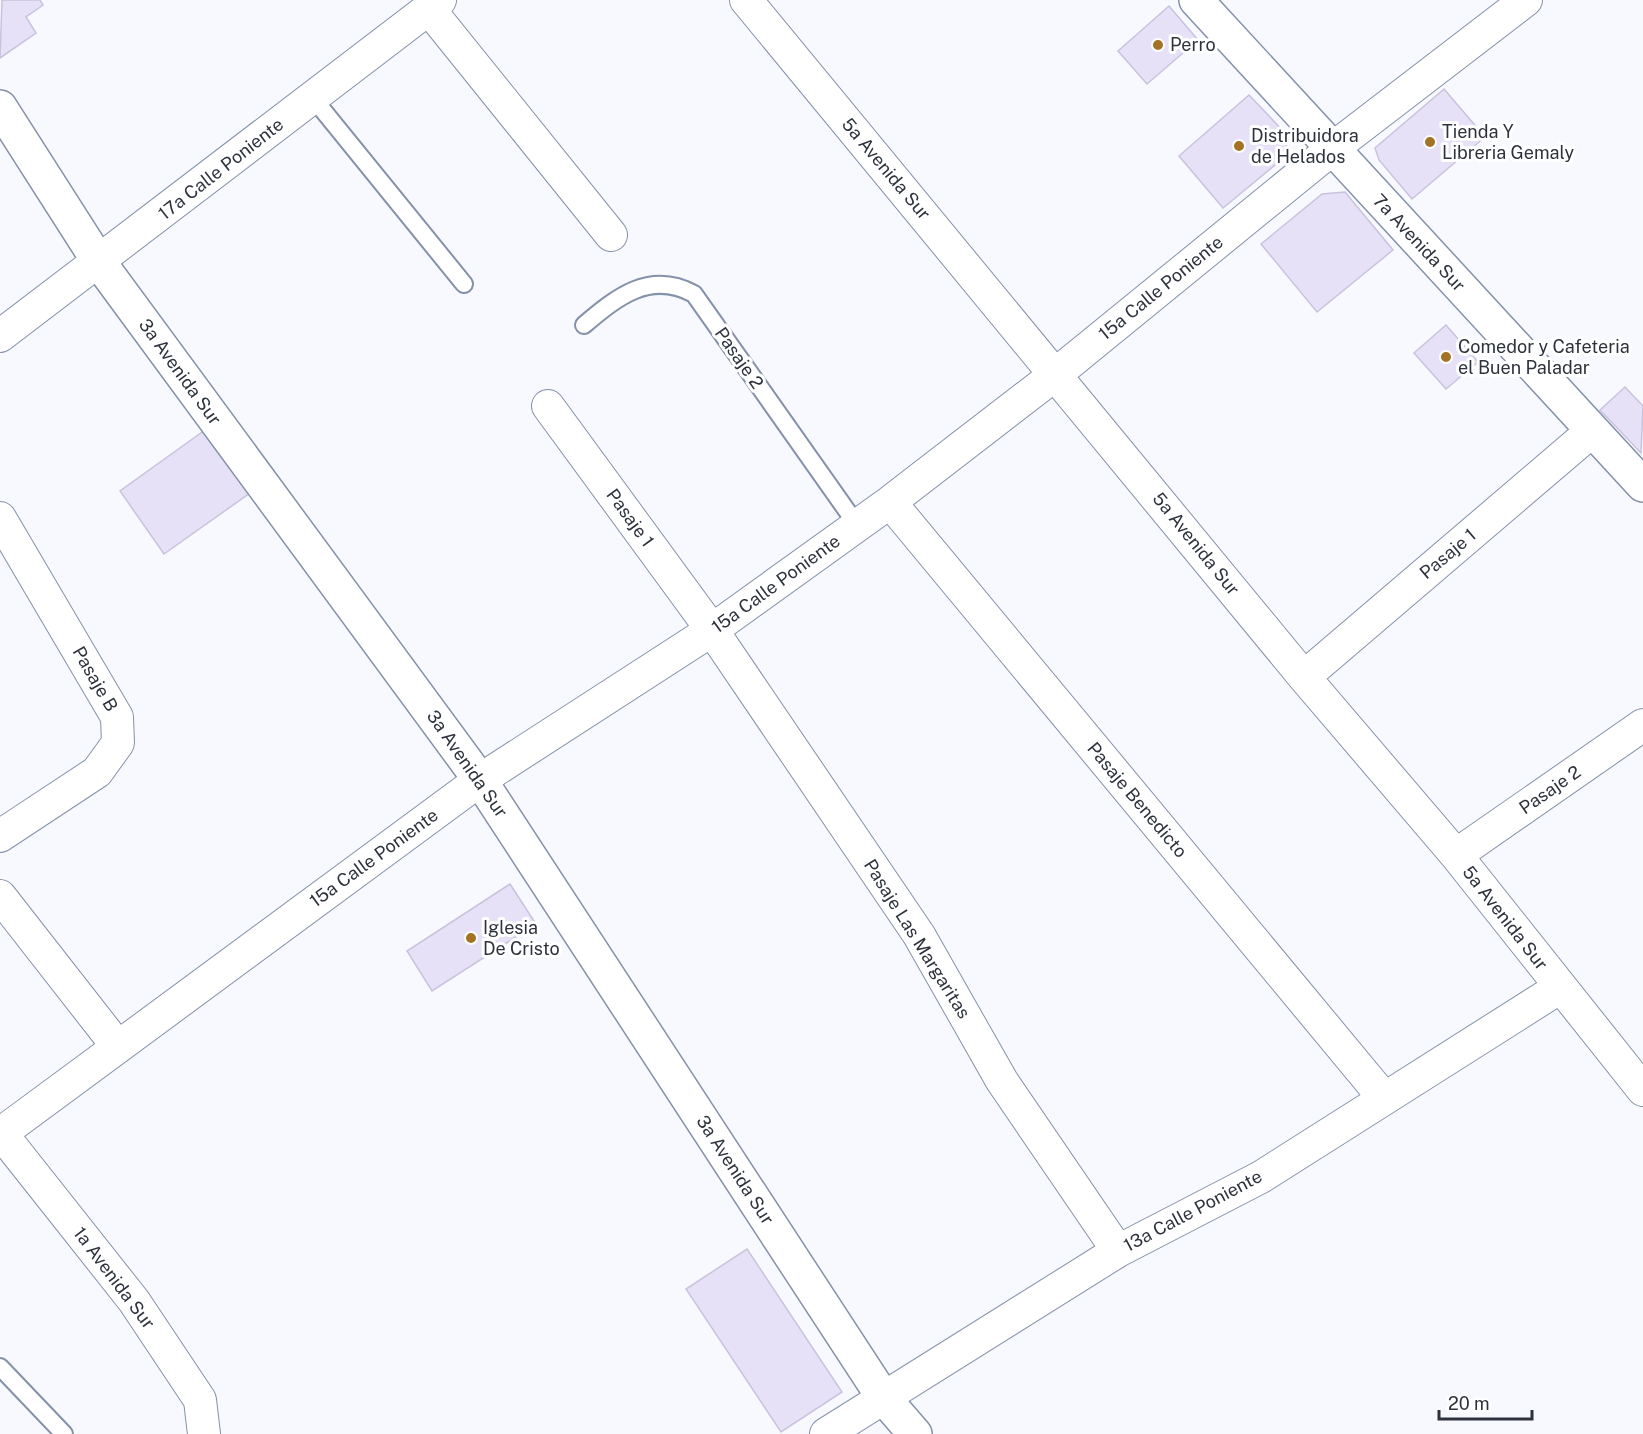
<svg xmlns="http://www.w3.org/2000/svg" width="1643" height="1434" font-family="'Public Sans',sans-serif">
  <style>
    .building { fill: #e7e1f8; stroke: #c9c2dd; stroke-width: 1.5 }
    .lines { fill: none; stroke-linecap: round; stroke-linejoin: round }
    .lane-casing { stroke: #8491a9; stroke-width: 20 }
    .street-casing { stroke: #8491a9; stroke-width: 34 }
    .secondary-casing { stroke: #8491a9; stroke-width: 36 }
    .lane { stroke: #fff; stroke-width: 16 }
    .street { stroke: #fff; stroke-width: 32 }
    .secondary { stroke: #fff; stroke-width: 33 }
    .poi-dot { fill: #a37227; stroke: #fff; stroke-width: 2 }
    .labels { text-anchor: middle; stroke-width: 6; stroke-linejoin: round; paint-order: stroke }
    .poi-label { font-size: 18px; fill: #2d323c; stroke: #fff; text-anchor: start }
    .street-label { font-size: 18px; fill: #2d323c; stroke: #fff }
  </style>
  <rect width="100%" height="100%" fill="#f7f9ff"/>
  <path class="building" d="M2,0H40L43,5L26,17L36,33L0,58Z
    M1169,6L1198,40L1147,84L1118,51Z
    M1444,89L1485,137L1412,199L1379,160L1375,148Z
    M1249,95L1287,135L1286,156L1223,208L1179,156Z
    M1345,192L1393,250L1317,312L1261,244L1322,194Z
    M1446,325L1478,362L1446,389L1414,353Z
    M1625,387L1643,406L1641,453L1600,410Z
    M205,430L250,493L164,554L120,491Z
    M510,884L536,924L432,991L407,951Z
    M747,1249L842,1392L781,1432L686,1289Z"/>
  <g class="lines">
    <defs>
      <path id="lane" d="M313,98L464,284
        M584,325C617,297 650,270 694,294L857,525
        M0,1367L64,1434"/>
      <path id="street" d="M746,0L1304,677L1456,855L1643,1090
        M429,9L611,235
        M0,336L440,0
        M548,406L712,630L919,935L1002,1081L1118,1251
        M890,502L1384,1098
        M0,518L117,717L118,743L97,772L0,836
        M1304,677L1592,431
        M1456,855L1643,725
        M0,896L118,1047
        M1,1133L134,1301L200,1400L204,1434
        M0,1134L480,780L712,630L890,502L1056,374L1332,149L1526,0
        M826,1434L1118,1251L1261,1177L1559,988"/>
      <path id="secondary" d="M1196,0L1643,485
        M0,107L99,262L480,780L883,1397L915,1434"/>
    </defs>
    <use href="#lane" class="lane-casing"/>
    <use href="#street" class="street-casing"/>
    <use href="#secondary" class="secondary-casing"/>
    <use href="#lane" class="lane"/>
    <use href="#street" class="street"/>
    <use href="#secondary" class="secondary"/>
  </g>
  <g class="poi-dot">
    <circle cx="1158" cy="45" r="6"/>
    <circle cx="1430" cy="142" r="6"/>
    <circle cx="1239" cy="146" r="6"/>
    <circle cx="1446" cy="357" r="6"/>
    <circle cx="471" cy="938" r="6"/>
  </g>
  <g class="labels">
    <g class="poi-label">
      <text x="1170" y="51">Perro</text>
      <text x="1442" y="138">Tienda Y<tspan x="1442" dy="21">Libreria Gemaly</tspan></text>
      <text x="1251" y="142">Distribuidora<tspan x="1251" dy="21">de Helados</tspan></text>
      <text x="1458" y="353">Comedor y Cafeteria<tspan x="1458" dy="21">el Buen Paladar</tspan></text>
      <text x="483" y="934">Iglesia<tspan x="483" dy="21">De Cristo</tspan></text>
    </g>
    <g class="street-label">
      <text transform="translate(221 169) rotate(-38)" y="6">17a Calle Poniente</text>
      <text transform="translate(886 169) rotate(50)" y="6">5a Avenida Sur</text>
      <text transform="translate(1419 243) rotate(47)" y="6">7a Avenida Sur</text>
      <text transform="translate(1161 288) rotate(-39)" y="6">15a Calle Poniente</text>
      <text transform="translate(739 358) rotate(55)" y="6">Pasaje 2</text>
      <text transform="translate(180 372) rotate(54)" y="6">3a Avenida Sur</text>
      <text transform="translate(630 518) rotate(54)" y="6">Pasaje 1</text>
      <text transform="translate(1196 544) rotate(51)" y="6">5a Avenida Sur</text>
      <text transform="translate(1448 554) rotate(-40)" y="6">Pasaje 1</text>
      <text transform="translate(776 584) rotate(-36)" y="6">15a Calle Poniente</text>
      <text transform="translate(95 679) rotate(60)" y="6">Pasaje B</text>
      <text transform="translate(467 764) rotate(55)" y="6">3a Avenida Sur</text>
      <text transform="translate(1550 790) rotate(-35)" y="6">Pasaje 2</text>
      <text transform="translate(1137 800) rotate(50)" y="6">Pasaje Benedicto</text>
      <text transform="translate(374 858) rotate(-36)" y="6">15a Calle Poniente</text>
      <text transform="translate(1505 918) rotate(52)" y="6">5a Avenida Sur</text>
      <text transform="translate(917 939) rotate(58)" y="6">Pasaje Las Margaritas</text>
      <text transform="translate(735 1170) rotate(57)" y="6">3a Avenida Sur</text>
      <text transform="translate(1193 1211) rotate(-28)" y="6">13a Calle Poniente</text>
      <text transform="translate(114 1278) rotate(53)" y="6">1a Avenida Sur</text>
    </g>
  </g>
  <path d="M1439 1410v9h93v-9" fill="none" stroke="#2d323c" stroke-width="3"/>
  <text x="1448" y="1410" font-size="18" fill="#2d323c" stroke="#ffffff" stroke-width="4.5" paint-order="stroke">20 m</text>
</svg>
